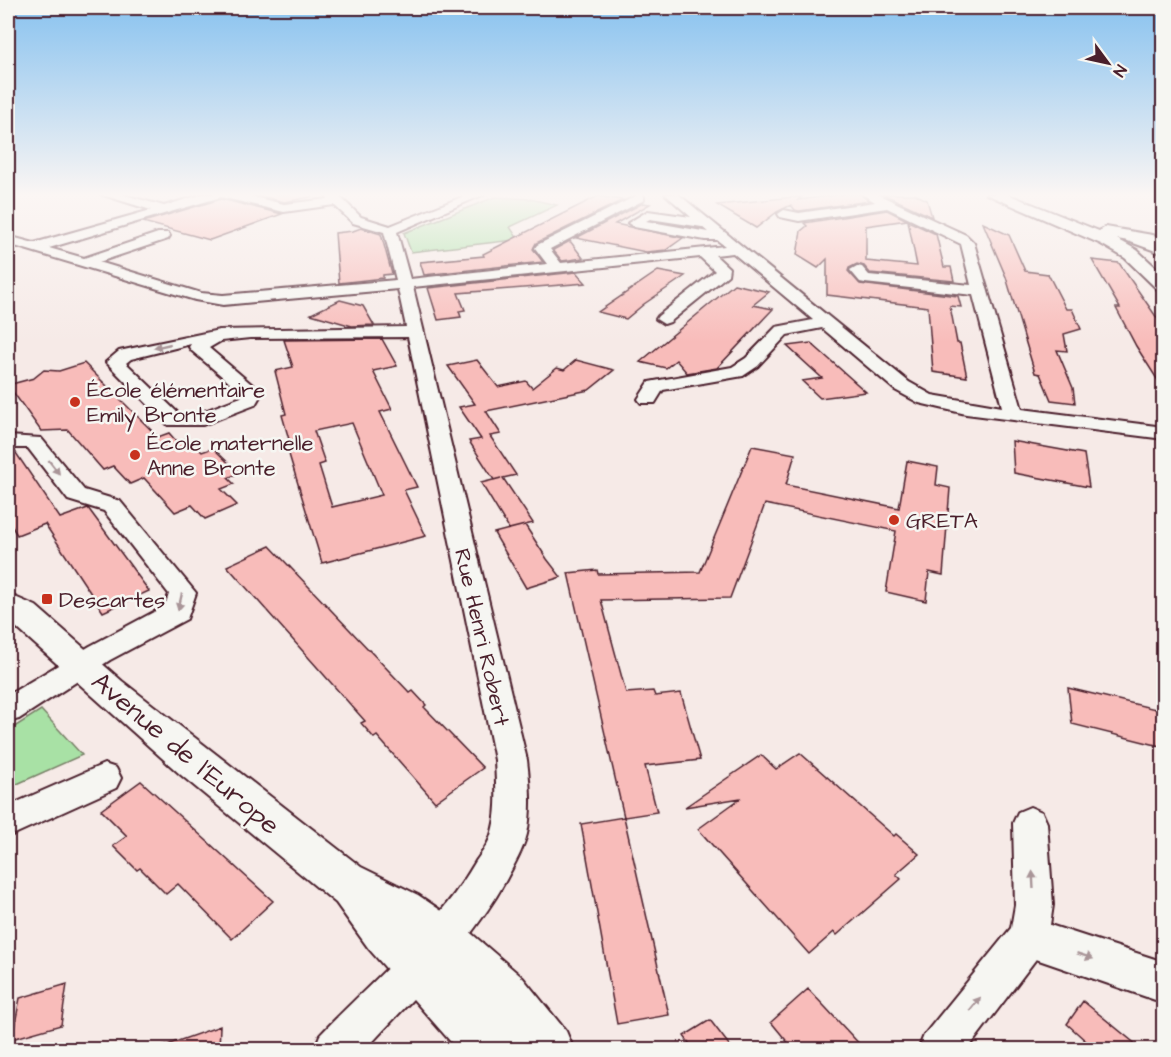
<svg xmlns="http://www.w3.org/2000/svg" width="1171" height="1057" font-family="'Architects Daughter',sans-serif">
  <style>
    .green { fill: #a8e1a5; stroke: #798068; stroke-width: 1.5 }
    .building { fill: #f8bcba; stroke: #4a1f2b; stroke-width: 1.5; fill-rule: evenodd }
    .lines { fill: none; stroke-linecap: round; stroke-linejoin: round }
    .minor-casing { stroke: #4a1f2b; stroke-width: 4 }
    .major-casing { stroke: #4a1f2b; stroke-width: 4 }
    .minor { fill: #f6f6f2; fill-rule: evenodd }
    .major { fill: #f6f6f2; fill-rule: evenodd }
    .oneway { fill: #a99598 }
    .poi-dot { fill: #c8321e; stroke: #f6f6f2; stroke-width: 2 }
    .labels { text-anchor: middle; stroke-width: 5; stroke-linejoin: round; paint-order: stroke }
    .poi-label { font-size: 22px; fill: #4a1f2b; stroke: #f6f6f2; text-anchor: start }
    .street-label { font-size: 22px; fill: #4a1f2b; stroke: #f6f6f2 }
    .near-street-label { font-size: 27px; fill: #4a1f2b; stroke: #f6f6f2 }
  </style>
  <rect width="100%" height="100%" fill="#f6eae7"/>
  <filter id="ink" filterUnits="userSpaceOnUse"><feTurbulence type="fractalNoise" baseFrequency=".0167" numOctaves="2"/><feDisplacementMap in="SourceGraphic" scale="12" xChannelSelector="R" yChannelSelector="G"/><feConvolveMatrix kernelMatrix="1 2 1 2 8 2 1 2 1" color-interpolation-filters="sRGB"/></filter>
  <g filter="url(#ink)">
    <path class="green" d="M495,197L530,199L557,205L510,227L518,239L514,240L411,252L404,233Z
      M41,710L82,755L8,788V731Z"/>
    <path class="building" d="M253,194H311V197L284,202Z
      M844,194H860L869,201L799,211L795,210L791,205L777,212L756,228L717,205L803,196L798,200Z
      M883,194H915L927,200L932,217Z
      M598,196L623,200L536,243L533,249L543,262L424,275L420,262L484,256L483,254Z
      M221,199L282,214L210,240L143,222Z
      M643,203L650,204L615,224L683,238L666,250L646,252L576,238Z
      M887,210L907,220L866,226V261L917,266L908,221L936,234L944,267H951L954,281L870,273L864,266L857,264L849,268L848,271L860,284L958,296L961,307L950,306L957,343H960L967,377L933,372L928,307L827,295V259L818,268L797,255L801,231L807,226L804,223Z
      M983,223L1009,235L1025,271L1048,274L1066,309H1072L1081,329L1064,334L1067,351L1057,350L1073,388L1075,403L1051,400L1040,374L1035,373L1006,277Z
      M361,228L381,234L392,274L383,275V278L339,283L335,233L353,231Z
      M570,241L583,258L562,261L553,250Z
      M1092,260L1119,263L1164,328V390L1136,346L1116,308H1120Z
      M658,271L685,276L644,304L626,319L598,312Z
      M576,272L586,283L458,293L465,310L459,311L461,317L438,320L428,288Z
      M734,284L769,292L753,305L773,309L717,368L687,373L676,360L666,368L640,362Z
      M340,300L363,306L374,325L352,326L311,314Z
      M382,339L397,366L373,371L392,409L380,412L417,487L404,490L426,536L322,563L288,451L292,450L282,415L286,414L275,371L293,367L284,340ZM352,423L382,495L332,507L319,465L325,463L314,431Z
      M811,343L866,392L820,398L802,381L822,378L787,346Z
      M477,360L498,387L526,381L532,388L557,368L564,370L576,360L614,370L589,390L486,411L501,434L490,436L516,475L503,478L533,523L509,529L481,483L501,478L494,480L469,441L481,439L459,407L475,404L448,366Z
      M84,363L158,437L169,433L177,442L187,438L202,452L213,448L239,473L228,478L234,484L221,489L237,505L205,519L192,505L175,512L144,478L130,484L113,466L103,470L68,430L41,431L8,385L34,378L44,370L59,371Z
      M1012,441L1084,454L1089,487L1014,473Z
      M752,446L795,454L786,485L899,508L907,461L938,467L936,485L950,488L943,575L929,572L926,601L886,592L896,531L765,504L730,598L601,600L626,693L653,691L655,696L681,693L700,760L645,766L657,812L624,817L669,1015L617,1024L581,824L624,817L568,573L597,570L598,574L700,572Z
      M8,450H14L60,518L88,508L149,591L103,612L45,524L17,535L8,520Z
      M525,525L547,559L561,577L526,588L494,533Z
      M270,546L410,693L413,691L426,705L424,707L483,768L435,802L377,736L374,738L361,723L365,721L227,566Z
      M1068,688L1164,711V747L1072,724Z
      M800,753L894,836L896,834L919,854L896,874L901,879L837,935L834,932L809,954L698,829L741,798L685,807L761,755L776,769Z
      M141,781L273,901L232,939L178,884L166,894L140,868L137,870L113,846L127,836L101,810Z
      M67,984L61,1025L12,1039L20,998Z
      M808,989L826,1008L865,1050H794L771,1022Z
      M1083,1001L1143,1050H1096L1067,1024Z
      M710,1020L733,1050H694L684,1036Z
      M220,1026L219,1050H161V1047Z"/>
    <g class="lines">
      <defs>
        <path id="minor" d="M100,194H121L164,206L203,194H241L284,204L328,199L325,194H337L361,217L390,226L469,194H485L397,232L410,279L547,264L535,248L537,245L640,194L644,196V200L550,249L561,263L725,246L717,240H705L634,227L628,223L648,211L691,217L665,194H678L909,382L932,395L1002,407L973,295L865,283L860,282L850,270L857,266L862,267L869,275L971,285L961,244L887,208L799,221L780,217L778,214L784,210L799,213L875,202L862,194H877L966,235L974,243L1022,409L1164,427V439L966,414L919,403L895,390L822,328L787,335L758,366L743,376L663,390L655,403H641L638,399L649,382L732,367L746,358L776,327L813,320L733,253L715,255L729,268L728,275L670,322L664,324L656,319L658,316L715,271L700,257L413,287L527,760C530,785 532,809 527,834C523,850 514,865 506,880C470,946 415,995 365,1050H314L320,1035C373,979 437,929 476,861C481,854 487,846 490,838C499,814 496,785 495,760L408,337L250,338L221,341L209,348L262,393L255,405L203,425H168L106,362L119,351L219,330L406,327L398,289L223,305L195,300L8,244V236L34,243L151,210ZM221,197L284,212L334,205L353,223L384,232L396,280L223,295L201,293L99,262L168,239L170,236L168,233H158L84,258L49,248ZM650,219L702,227L708,232L646,221ZM191,344L189,347L192,351L243,394L241,397L194,415H180L126,363L131,359Z
          M1130,233L1164,245V254L1125,240L1123,237Z
          M8,436L41,438L84,490L120,501L196,593L187,619L110,660L19,719L8,722V695L90,646L165,606L169,594L104,511L68,500L28,448H8Z
          M104,764L116,768L121,778L116,788L8,837V806Z
          M1030,807L1042,812L1047,823L1053,905L1050,925L1164,962V1003L1036,959L967,1050H918L924,1035L1011,928L1015,905L1013,823L1018,812Z"/>
        <path id="major" d="M986,194H1007L1099,231L1106,227L1164,237V247L1117,239L1137,250L1164,275V290L1157,289L1125,258L1101,244Z
          M8,594L36,606L122,681L361,867L418,895L458,922L523,978L566,1031L574,1050H458L369,949L336,903L181,775L8,620Z"/>
      </defs>
      <use href="#minor" class="minor-casing"/>
      <use href="#major" class="major-casing"/>
      <use href="#minor" class="minor"/>
      <use href="#major" class="major"/>
    </g>
    <defs><path id="oneway-solid" d="M-6-.8H1V-3.2L6.5 0L1 3.2V.8H-6Z" transform="scale(1.5)"/></defs>
    <g class="oneway">
      <use href="#oneway-solid" transform="translate(162 346) rotate(167)"/>
      <use href="#oneway-solid" transform="translate(54 467) rotate(52)"/>
      <use href="#oneway-solid" transform="translate(180 602) rotate(103)"/>
      <use href="#oneway-solid" transform="translate(1033 880) rotate(-93)"/>
      <use href="#oneway-solid" transform="translate(1085 956) rotate(19)"/>
      <use href="#oneway-solid" transform="translate(975 1004) rotate(-51)"/>
    </g>
  </g>
  <linearGradient id="sky" x2="0" y2="1"><stop stop-color="#88c2ef"/><stop offset="0.57" stop-color="#fbf6f4"/><stop offset="1" stop-color="#fbf6f4" stop-opacity="0"/></linearGradient>
  <rect width="1171" height="342" fill="url(#sky)"/>
  <g class="poi-dot">
    <circle cx="75" cy="402" r="6"/>
    <circle cx="135" cy="455" r="6"/>
    <circle cx="894" cy="520" r="6"/>
    <rect x="41" y="593" width="12" height="12" rx="3"/>
  </g>
  <g class="labels">
    <g class="poi-label">
      <text x="87" y="397">École élémentaire<tspan x="87" dy="25">Emily Bronte</tspan></text>
      <text x="147" y="450">École maternelle<tspan x="147" dy="25">Anne Bronte</tspan></text>
      <text x="906" y="528">GRETA</text>
      <text x="59" y="607">Descartes</text>
    </g>
    <g class="street-label">
      <text transform="translate(483 637) rotate(77)" y="8">Rue Henri Robert</text>
    </g>
    <g class="near-street-label">
      <text transform="translate(186 753) rotate(40)" y="9">Avenue de l’Europe</text>
    </g>
  </g>
  <rect width="1171" height="1057" fill="none" stroke="#f6f6f2" stroke-width="30"/>
  <rect x="15" y="15" width="1141" height="1027" fill="none" stroke="#4a1f2b" stroke-width="2" filter="url(#ink)"/>
  <g transform="translate(1108 63) rotate(123)" stroke="#f6f6f2" stroke-width="4.5" paint-order="stroke">
  <path d="M0-4.5L10 22L0 15L-10 22Z" fill="#4a1f2b"/>
  <text y="-9" font-size="16" font-weight="bold" text-anchor="middle" fill="#4a1f2b">N</text>
  </g>
</svg>
